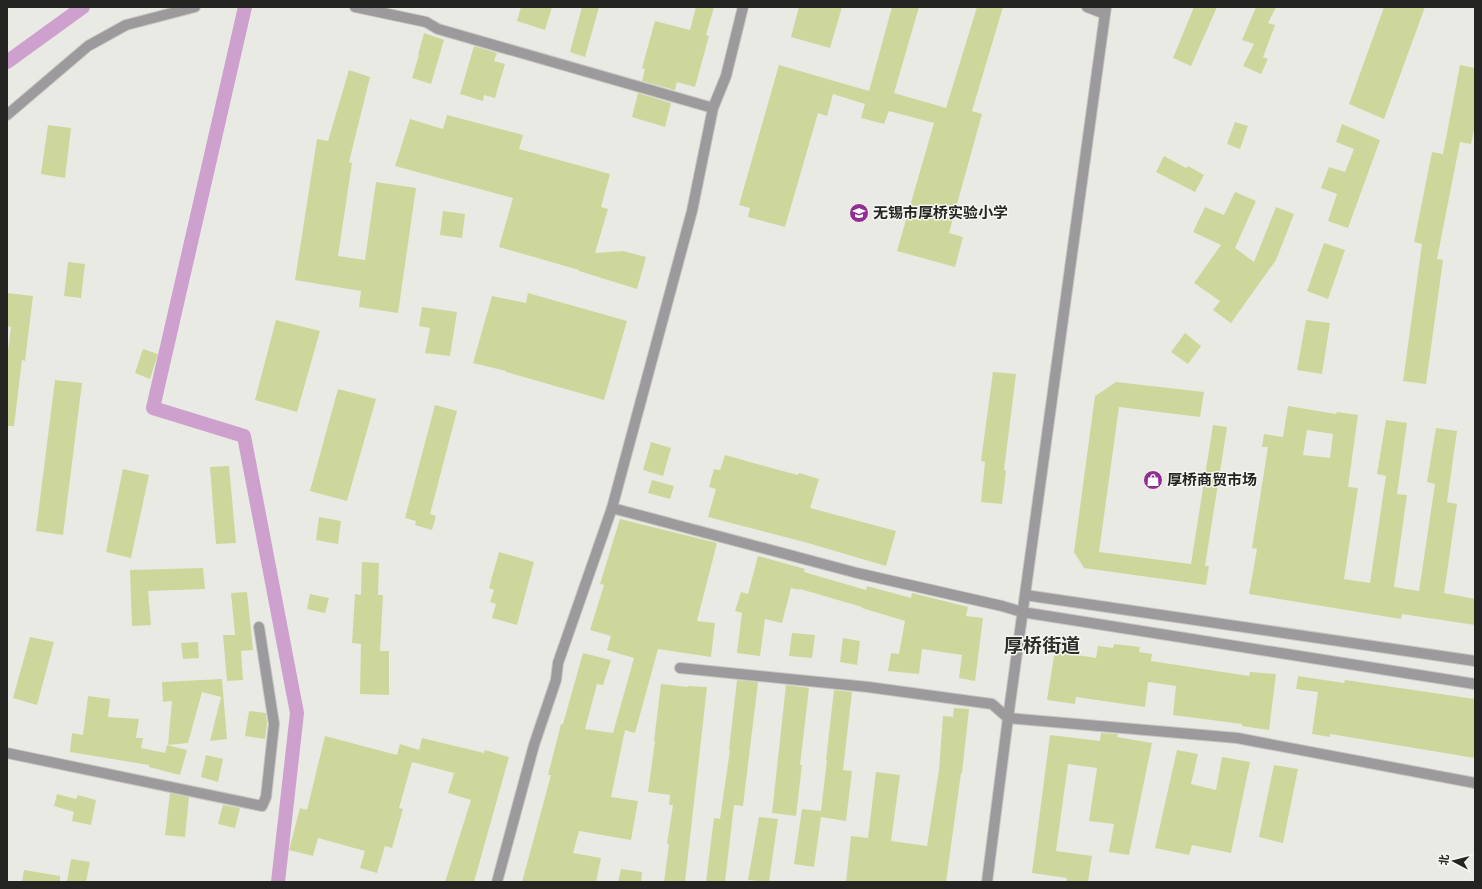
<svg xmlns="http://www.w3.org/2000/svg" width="1482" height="889" font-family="Mulish,'Noto Sans SC',sans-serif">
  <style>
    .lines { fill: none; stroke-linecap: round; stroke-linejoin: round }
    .canal { stroke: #cda0cd; stroke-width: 14 }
    .building { fill: #ced79b; fill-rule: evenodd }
    .minor-casing { stroke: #c6c7c1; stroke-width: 12 }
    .minor { stroke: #9c9a9c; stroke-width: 10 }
    .labels { text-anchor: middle; stroke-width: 3; stroke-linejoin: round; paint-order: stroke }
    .poi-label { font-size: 15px; font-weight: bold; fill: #242522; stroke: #f6f7f1; text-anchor: start }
    .district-label { font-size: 19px; font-weight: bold; fill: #2e2f2a; stroke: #f6f7f1 }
  </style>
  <rect width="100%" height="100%" fill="#e9eae4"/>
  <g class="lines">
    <path class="canal" d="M245,7L153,408L244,436L297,713L278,882
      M7,62L83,7"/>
  </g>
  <path class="building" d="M521,7H552L545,30L517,21Z
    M582,7H599L585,57L570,52Z
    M696,7H714L706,35L709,36L695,87L677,82L675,90L642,81L645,69L642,68L655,21L690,30Z
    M799,7H842L830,48L791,37Z
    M892,7H919L894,93L946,108L977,7H1003L972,111L982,114L949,233L963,237L955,267L897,251L934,123L889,111L884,124L861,118L865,104L833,94L827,116L818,113L785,227L748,217L750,208L739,205L779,65L869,91Z
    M1194,7H1217L1191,66L1173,58Z
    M1256,7H1276L1268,23L1275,25L1263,57L1268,59L1261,74L1243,66L1254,44L1242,40Z
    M1384,7H1425L1384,119L1349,104Z
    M424,33L444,40L431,84L412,78L419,55H418Z
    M474,46L497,53L494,61L505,64L495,98L484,95L483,101L460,94Z
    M1460,65L1475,68V125L1471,144L1460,142L1437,259L1443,260L1426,384L1403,381L1422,244L1414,242L1432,152L1443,154Z
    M349,70L370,77L349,162L352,163L338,256L365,260L376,182L416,188L398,313L359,307L361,291L295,280L317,139L328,141Z
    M638,93L671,103L665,127L632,117Z
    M447,115L523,135L519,149L610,174L601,207L608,209L595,253L623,251L646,257L637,289L579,271V270L499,247L513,198L395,166L410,119L443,129Z
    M1235,122L1248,126L1240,149L1227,144Z
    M1342,124L1380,140L1348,228L1328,221L1337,194L1321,188L1329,167L1345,172L1354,149L1336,142Z
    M48,125L71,128L65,178L41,174Z
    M1164,156L1186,168L1188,166L1204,175L1195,192L1156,172Z
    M1235,192L1256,201L1235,248L1254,262L1276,207L1294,214L1276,260L1231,323L1213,310L1220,301L1194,283L1221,245L1193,232L1205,207L1224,215Z
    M443,211L465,214L462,238L440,235Z
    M1324,243L1345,250L1328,299L1307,291Z
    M68,262L85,264L81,298L64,296Z
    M7,293L33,296L25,361L22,360L14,426H7V359L11,327L7,326Z
    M528,293L627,321L604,400L506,372V371L473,363L492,296L526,303Z
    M422,307L457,312L450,356L425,353L430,328L419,326Z
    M276,320L320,331L297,412L255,400Z
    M1306,320L1330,323L1322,374L1297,370Z
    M1185,333L1201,346L1188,364L1171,352Z
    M143,349L158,354L150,379L135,373Z
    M993,372L1016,374L1004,470L1006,471L1002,504L981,502L985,462L981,461Z
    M55,380L82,383L63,535L36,531Z
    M1116,382L1204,392L1200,417L1119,407L1099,552L1191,564L1213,425L1227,427L1205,566H1209L1206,585L1084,568L1074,552L1095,396Z
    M338,389L376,399L347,501L310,491Z
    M435,405L457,411L430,514L436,516L432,530L415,525L416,521L405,518Z
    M1288,406L1336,414L1337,412L1358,415L1348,487L1358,488L1344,579L1370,583L1386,476L1377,474L1386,420L1407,423L1397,494L1407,495L1394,587L1419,591L1435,484L1427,482L1436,428L1457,431L1447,502L1457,504L1444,593L1475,599V625L1402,614L1401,619L1249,594L1257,549L1252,548L1268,447H1262L1264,434L1283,437ZM1307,430L1333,434L1330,458L1303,455Z
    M651,442L671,448L663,476L643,470Z
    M725,455L775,469L798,475L799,473L819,479L810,508L896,531L886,566L808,543L708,517L716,489L709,487L714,469L720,470Z
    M229,466L236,543L216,544L210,467Z
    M123,469L149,475L131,558L106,552Z
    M652,480L674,486L670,499L648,493Z
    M319,517L341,521L338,544L316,540Z
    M620,519L717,543L697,621L715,623L711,657L658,649L635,733L625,730L611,797L638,801L631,840L579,831L573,853L601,858L596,882H522L551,775H548L561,724H563L583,653L611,660L603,685L597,684L585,729L613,733L634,658L607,650L611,636L590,630L604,585L600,584Z
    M499,552L534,562L517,625L492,618L496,604L490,602L494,590L489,588Z
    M758,556L805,569L804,572L866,590L867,586L911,598L912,593L968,607L966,616L983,618L975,681L959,678L962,655L922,649L919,674L888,671L891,653L899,654L905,621L862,608V607L800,589L799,590L791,588L782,623L765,619L760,656L737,653L742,613L735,611L741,592L748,594Z
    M362,562L379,563L378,595H383L380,651H389V695L360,694L361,644L352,643L355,594L361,595Z
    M203,568L205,589L148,591L151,625L132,626L130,570Z
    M247,592L253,650L241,651L243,680L227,681L223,635H235L231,593Z
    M310,594L329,598L325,613L307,609Z
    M792,633L815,635L812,658L789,656Z
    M30,637L54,642L37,705L13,698Z
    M843,638L860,641L857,665L840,662Z
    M198,642L199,658L183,659L181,643Z
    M1114,644L1140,647L1139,652L1152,654L1151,661L1249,676L1250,672L1276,674L1269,730L1242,726V724L1173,715L1176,686L1148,682L1145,707L1076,697L1075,704L1047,700L1054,656L1060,648L1073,650L1077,655L1096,658L1098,646L1113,648Z
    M1298,676L1344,683L1345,680L1475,699V758L1330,734V737L1312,734L1318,692L1296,689Z
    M222,679L227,739L210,741L221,697L202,692L188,743L168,745L172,701L163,702L162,682Z
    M737,680L758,682L743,806L734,805L725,882H706L714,818L720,819L730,750H729Z
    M661,684L688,687V686L707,687L685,882H664L669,844H667L673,805H669L670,795L648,792L655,741H654Z
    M786,685L809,688L800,765H802L796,816L772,813Z
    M834,690L852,692L843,770L852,771L846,821L821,817L814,867L794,864L802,809L821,811L827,760H826Z
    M88,696L110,699L108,717L139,719L136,738H143L141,748L165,753L167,745L187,750L180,775L149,767V765L70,752L72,733L83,735Z
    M954,708L969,709L962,773H961L946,882H846L851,836L868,838L876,772L900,775L891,841L927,846L939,770L943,716L953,717Z
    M249,711L266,713L267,724L265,739L245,736Z
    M1101,733L1118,734L1117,737L1152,743L1129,855L1109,852L1114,824L1089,821L1097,768L1068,764L1056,851L1092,856L1088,882H1066L1067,878L1032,873L1050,735L1100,741Z
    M325,736L397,755L400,744L419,750L422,738L484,753L485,750L509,757L474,882H445L471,800L448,793L454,773L412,762L399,808L403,809L392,848L385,846L377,873L360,868L365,851L318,838L313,856L289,850L300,808L307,810Z
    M1177,750L1198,754L1191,784L1216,790L1222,757L1250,762L1231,853L1192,845L1189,855L1155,848Z
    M206,755L223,759L218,782L201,777Z
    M1274,765L1298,769L1283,843L1259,837Z
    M170,793L189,797L185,837L165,835Z
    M57,794L76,799L78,795L96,800L91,825L72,821L74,812L54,806Z
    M223,805L240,808L235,828L218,824Z
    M759,817L778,819L769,882L748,880Z
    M71,859L90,862L86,882H67Z
    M621,869L642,872L641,882H618Z
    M24,870L60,876V882H22Z"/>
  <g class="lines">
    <defs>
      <path id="minor" d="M355,7L426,22L438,29L713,108
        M1087,7L1105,14
        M7,115L88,46L126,25L195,7
        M612,508L857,573L1002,606L1022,612L1475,684
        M1025,595L1475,661
        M680,668L868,687L992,704L1008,718L1237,738L1475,783
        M7,753L262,806L266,797L274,724L259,627
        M497,882L534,745L556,680L558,663L612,508L692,211L713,108L726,76L743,7
        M987,882L1008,718L1106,7"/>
    </defs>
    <use href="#minor" class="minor-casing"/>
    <use href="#minor" class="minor"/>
  </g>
  <defs>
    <symbol id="school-disc" viewBox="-11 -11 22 22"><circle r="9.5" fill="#912e94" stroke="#f6f7f1"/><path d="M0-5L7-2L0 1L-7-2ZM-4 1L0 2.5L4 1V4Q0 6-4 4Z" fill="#fff"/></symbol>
    <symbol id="shop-disc" viewBox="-11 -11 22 22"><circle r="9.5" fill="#912e94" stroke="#f6f7f1"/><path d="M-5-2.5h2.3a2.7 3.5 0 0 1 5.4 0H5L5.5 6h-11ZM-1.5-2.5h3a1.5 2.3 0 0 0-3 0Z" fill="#fff"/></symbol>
  </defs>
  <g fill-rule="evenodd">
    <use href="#school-disc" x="848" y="202" width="22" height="22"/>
    <use href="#shop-disc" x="1142" y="469" width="22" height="22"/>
  </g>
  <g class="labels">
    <g class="poi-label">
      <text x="873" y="218">无锡市厚桥实验小学</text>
      <text x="1167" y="485">厚桥商贸市场</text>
    </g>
    <g class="district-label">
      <text x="1042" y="652">厚桥街道</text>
    </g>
  </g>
  <rect width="1482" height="889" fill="none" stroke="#242522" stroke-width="16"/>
  <g transform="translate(1454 861) rotate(277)" stroke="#f6f7f1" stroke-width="3" paint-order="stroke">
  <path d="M0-3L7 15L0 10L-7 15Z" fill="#242522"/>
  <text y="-6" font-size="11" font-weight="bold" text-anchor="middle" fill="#242522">北</text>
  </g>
</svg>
